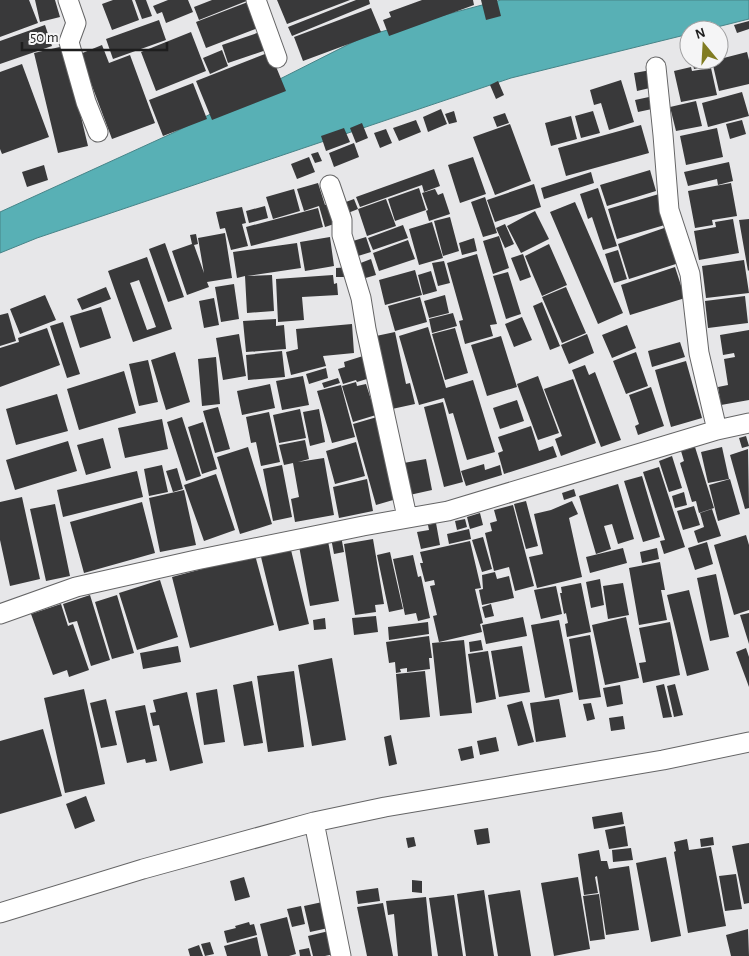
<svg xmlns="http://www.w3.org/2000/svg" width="749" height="956" font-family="'Alegreya Sans',sans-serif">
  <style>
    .water { fill: #58b0b5; stroke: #478488 }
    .building { fill: #39393a; fill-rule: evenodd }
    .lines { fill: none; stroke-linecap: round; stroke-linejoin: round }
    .minor-casing { stroke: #656566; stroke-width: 21 }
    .minor { stroke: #fff; stroke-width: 19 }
  </style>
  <rect width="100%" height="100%" fill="#e7e7e9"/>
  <path class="water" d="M501,0H749V19L705,30H689V34L511,78L37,238L0,253V212L175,132L365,36Z"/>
  <path class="building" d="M0,0H29L38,23L0,37Z
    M35,0H55L60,17L40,22Z
    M113,0H132L139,20L112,30L102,4Z
    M135,0H146L152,16L142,19Z
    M168,0H188L193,12L166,23L162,12L157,14L153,6Z
    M212,0H249L199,20L194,7Z
    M253,0L263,26L206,48L196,22Z
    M277,0H350L287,24Z
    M356,0H369L370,4L292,36L288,27Z
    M422,0H473L474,5L389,36L383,20L391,17L389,12Z
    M481,0H497L501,16L486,20Z
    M371,8L381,32L303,61L294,37Z
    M159,20L166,40L113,59L106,39Z
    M749,21V29L737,33L734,25Z
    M45,25L52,46L0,64V41Z
    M266,30L272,48L228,63L222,45Z
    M191,32L206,71L156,91L141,52Z
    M723,42L726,56L719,57V43Z
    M102,45L109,63L130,55L155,123L112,139L80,54Z
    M64,46L88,146L58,153L34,53Z
    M222,50L228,66L210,74L203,58Z
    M270,52L286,91L212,120L196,81Z
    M747,52L749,60V84L719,91L712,61Z
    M692,60H707L708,66L694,69Z
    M22,64L49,137L2,154L0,149V72Z
    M691,67L692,71L711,68L717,95L681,102L674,71Z
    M651,70L654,87L637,91L634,73Z
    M621,80L634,122L609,130L601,103L594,105L590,90Z
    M498,81L504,95L496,99L490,85Z
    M193,83L207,119L163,136L149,100Z
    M742,92L749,116L708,127L702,103Z
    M649,97L652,109L638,112L635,100Z
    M696,101L702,126L676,131L670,107Z
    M441,109L447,124L428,132L423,117Z
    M454,111L457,122L449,124L445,114Z
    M593,111L600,133L581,138L575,116Z
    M505,113L509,123L497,127L493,117Z
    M571,116L577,139L551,146L545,123Z
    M416,120L421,132L399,141L393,128Z
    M742,120L746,134L730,139L726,124Z
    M362,123L368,138L356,143L350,128Z
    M510,124L531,181L495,195L473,137Z
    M641,125L649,153L566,176L558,148Z
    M344,128L350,142L326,151L321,136Z
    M717,128L723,157L686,165L680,136Z
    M386,129L392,143L380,148L374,133Z
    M354,143L359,157L334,167L329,153Z
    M318,152L322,161L315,163L311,154Z
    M309,157L315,172L297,179L291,164Z
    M473,157L486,194L460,203L448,165Z
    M729,162L733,181L718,185L717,179L688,186L684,172Z
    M44,165L48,180L27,187L22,172Z
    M434,169L440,186L424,192L422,185L360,207L356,197Z
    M650,170L656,191L607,206L600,185Z
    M591,172L594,183L544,199L541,188Z
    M318,183L325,205L329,204L334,224L325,227L319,206L304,211L297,189Z
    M731,183L737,216L712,220L713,225L695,228L688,191Z
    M534,184L541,207L495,222L487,200Z
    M419,188L426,210L395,221L388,199Z
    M598,188L617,246L603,250L592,217L588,219L580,194Z
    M294,189L300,211L273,219L266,197Z
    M435,189L438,195L443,193L450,214L429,221L426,211L428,210L422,193Z
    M659,194L668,224L617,239L608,209Z
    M485,197L497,233L483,237L471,202Z
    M354,199L358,209L348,213L343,203Z
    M386,199L396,226L367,236L358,209Z
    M575,202L623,313L598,324L550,212Z
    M265,206L268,218L249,223L246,211Z
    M242,207L246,223L242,224L248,246L231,250L225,228L220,229L216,212Z
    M318,208L323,227L251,246L246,227Z
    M535,211L549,239L521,253L507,226Z
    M450,217L459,251L443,256L434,221Z
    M733,219L739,253L699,260L694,231L716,227L715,222Z
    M749,219V270L748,271L739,220Z
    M432,222L443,258L419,265L409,229Z
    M505,224L514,244L505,248L496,228Z
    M403,225L408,238L373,250L368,238Z
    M667,227L679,263L629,279L618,244Z
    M225,233L232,278L207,282L209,287L187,295L172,251L192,244L190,235L196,234L198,244L194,245L204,273L198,238Z
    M499,236L509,268L493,274L483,241Z
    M330,237L334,266L305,271L300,242Z
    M366,237L371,252L358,256L353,241Z
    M474,238L477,251L462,255L459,243Z
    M408,240L415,259L379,271L373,253Z
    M165,243L184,297L168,302L149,249Z
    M297,243L301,268L247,276L272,275L274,311L247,313L245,276L237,278L233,252Z
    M549,244L567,285L542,296L525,256Z
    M618,250L627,279L614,283L605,254Z
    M477,254L497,324L490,325L493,336L465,344L459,321L463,320L447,263Z
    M523,254L531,277L520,281L511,258Z
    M147,257L172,329L133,342L108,271ZM139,280L156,327L147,330L130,283Z
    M371,259L376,275L362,279L358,264Z
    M744,260L749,293L706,298L702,266Z
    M444,261L450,283L438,286L432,263Z
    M351,267V277H336V268Z
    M675,267L685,298L630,315L621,285Z
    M415,270L422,295L385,305L379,280Z
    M431,271L437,291L423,295L418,275Z
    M508,272L521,314L506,319L493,276Z
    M333,275L334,284L337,283L338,295L302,297L304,320L278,322L276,279Z
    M234,284L239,319L221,322L215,287Z
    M106,287L111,299L82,310L77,299Z
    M566,287L586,333L562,343L542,297Z
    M45,295L56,320L20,334L10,309Z
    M445,295L449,313L429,318L424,301Z
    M745,296L748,323L708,328L705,301Z
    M420,297L427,322L395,331L388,306Z
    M214,298L219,325L204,328L199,301Z
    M542,302L560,346L550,350L533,306Z
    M101,307L111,338L80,348L70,316Z
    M8,313L16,341L0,346V315Z
    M453,313L457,326L432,333L429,319Z
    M522,317L532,340L514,347L505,324Z
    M276,319V326L284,325L286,349L246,352L243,321Z
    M63,322L80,374L67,378L50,326Z
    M352,324L354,353L323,356L326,366L291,375L286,352L298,349L296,329Z
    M627,325L636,348L612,358L602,335Z
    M428,327L446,388L473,380L495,452L467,460L453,413L449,414L444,398L419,405L399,336Z
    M47,328L60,365L0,387V348L19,342L18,338Z
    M455,328L468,373L445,380L432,334Z
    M749,330V400L721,405L718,387L728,385L724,359L735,357L734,353L723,355L720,335Z
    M395,332L406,384L410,383L415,404L392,409L376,336Z
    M239,334L246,376L223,380L216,338Z
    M587,334L594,353L569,364L561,345Z
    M501,336L517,387L487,396L471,345Z
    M680,342L685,357L652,367L648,351Z
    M282,351L285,377L248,380L246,355Z
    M175,352L190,402L166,410L151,360Z
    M636,352L648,386L626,394L613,361Z
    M363,356L370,378L357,382L356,380L343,384L338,369L345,367L344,362Z
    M216,357L220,404L202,406L198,359Z
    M148,360L158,402L139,406L129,364Z
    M686,361L702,418L671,427L655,370Z
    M585,365L589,375L595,372L621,440L601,447L572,370Z
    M326,368L328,378L309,384L306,374Z
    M124,371L136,413L79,430L67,389Z
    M303,376L309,405L282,410L276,381Z
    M538,376L559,433L538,440L517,384Z
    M338,378L340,383L324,388L322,383Z
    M573,379L596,443L561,456L555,439L562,436L544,389Z
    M356,382L357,386L366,384L376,415L353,422L342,386Z
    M270,384L275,408L242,415L237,391Z
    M341,385L355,437L332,443L317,391Z
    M651,387L664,426L638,435L635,426L639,424L629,395Z
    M57,394L68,431L16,445L6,409Z
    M517,400L524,421L500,429L493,408Z
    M443,402L463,482L444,487L424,407Z
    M218,407L230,449L215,453L203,411Z
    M300,409L306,438L279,443L273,415Z
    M319,409L325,442L310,446L303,412Z
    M269,412L280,462L261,466L256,442L251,443L246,417Z
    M182,417L201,476L186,481L167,422Z
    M377,417L400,498L376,505L353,424Z
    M162,419L168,449L125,458L118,428Z
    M203,422L217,469L202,474L188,427Z
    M531,426L539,451L553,446L557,457L504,474L498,453L503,451L498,437Z
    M746,436L749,446L742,448L739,438Z
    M103,438L111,468L86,475L77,445Z
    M305,440L309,459L298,462L324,458L334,515L295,522L291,499L299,497L293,463L284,465L279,445Z
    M68,441L77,471L15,490L6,460Z
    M356,442L365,476L335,484L326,451Z
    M248,447L272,524L240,534L217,457Z
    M695,447L714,508L699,513L696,501L692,502L680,463L684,461L681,451Z
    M722,447L729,479L708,483L701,452Z
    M748,449L749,508L745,509L730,455Z
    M672,456L682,488L669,492L659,461Z
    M426,459L432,490L405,496L398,464Z
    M484,464L485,470L500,465L502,475L466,486L461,471Z
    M162,465L168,492L149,496L144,469Z
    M282,465L292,517L273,521L263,469Z
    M659,467L685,547L664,554L660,541L665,540L643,472Z
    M177,468L183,489L173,492L166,471Z
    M137,471L143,497L63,517L57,490Z
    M216,474L235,530L204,541L184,485Z
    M642,476L660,537L643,542L624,481Z
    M367,479L373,511L339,518L333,487Z
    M730,479L740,514L718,521L709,485Z
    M618,484L634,539L618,544L612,524L604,526L611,549L596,554L579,496Z
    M574,489L576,496L564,500L562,493Z
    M184,490L196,545L160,552L149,498Z
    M684,492L687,505L675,508L672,496Z
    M22,497L40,579L10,586L0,540V502Z
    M526,501L538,546L526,549L514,504Z
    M572,501L578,514L569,518L582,577L537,588L529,557L543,554L534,514L551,510Z
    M142,502L155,553L84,573L70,522Z
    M55,504L70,576L46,581L30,509Z
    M513,505L534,586L515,591L509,567L494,571L485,533L492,531L490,523L497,521L494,510Z
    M694,506L700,525L683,530L677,511Z
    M712,509L721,536L698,543L694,531L704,527L700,513Z
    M480,513L483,525L470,529L467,517Z
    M465,519L467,527L457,530L455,521Z
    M436,523L440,545L421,549L417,532L429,530L428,525Z
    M469,529L471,539L449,544L447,534Z
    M746,535L749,545V610L734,615L714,545Z
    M341,536L344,552L334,554L331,538Z
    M483,537L492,569L482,572L472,540Z
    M373,539L384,604L375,605L376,612L355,615L344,544Z
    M328,541L339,601L310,606L299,546Z
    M470,541L481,588L475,589L483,623L480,624L482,632L439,642L433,616L437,615L430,586L435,585L434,580L425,582L420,563H423L420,552Z
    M707,542L713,564L695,570L688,548Z
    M623,548L627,563L590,573L586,557Z
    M657,548L659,559L642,563L640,552Z
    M291,550L309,624L279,631L261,557Z
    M390,552L403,609L389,612L377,555Z
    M255,555L274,625L190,648L172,577Z
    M413,555L418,577L421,576L430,618L418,621L416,613L405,615L393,559Z
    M660,562L665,590H661L667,620L639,625L629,568Z
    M495,572L497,579L509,576L514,598L482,605L479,590L483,589L482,575Z
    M716,574L729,637L710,641L697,578Z
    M600,579L604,605L591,608L586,582Z
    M160,580L178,637L137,650L119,593Z
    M581,583L591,632L567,637L565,624L568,623L566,613L564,614L560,593H562L561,587Z
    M623,583L629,615L608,619L603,586Z
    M556,586L562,614L541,619L534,590Z
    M689,590L709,670L687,676L667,595Z
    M90,595L110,660L91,666L77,621L69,623L63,604Z
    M117,595L134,653L112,659L95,602Z
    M61,604L68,626L73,624L89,670L69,677L67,670L53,675L31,614Z
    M491,604L494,616L485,618L482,607Z
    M749,613V644L740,615Z
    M376,616L378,632L354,635L352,618Z
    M523,617L527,636L486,644L482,625Z
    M626,617L639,678L605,685L592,625Z
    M325,618L326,629L314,630L313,620Z
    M559,620L573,692L545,698L531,625Z
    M428,622L429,634L389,640L388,627Z
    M670,622L680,675L643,683L639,663L646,662L639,628Z
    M590,635L601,697L579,700L569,639Z
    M429,636L432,658H429L430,669L407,672V668L400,669L401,672L396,673L395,662L389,663L386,642Z
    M464,640L472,713L440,716L432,643Z
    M481,640L483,650L470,652L469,642Z
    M178,646L181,662L143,669L140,653Z
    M522,646L530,692L499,697L491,651Z
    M746,648L749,657V687L736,652Z
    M488,651L496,699L476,703L468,654Z
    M332,658L346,740L312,746L298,665Z
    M294,671L304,747L268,752L257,676Z
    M425,671L430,717L400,720L396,674Z
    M252,681L263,743L244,746L233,685Z
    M664,684L672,717L663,718L656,686Z
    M675,684L683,715L674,717L667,686Z
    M620,685L623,704L607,707L603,688Z
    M84,689L105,784L65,793L44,698Z
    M217,689L225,742L204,745L196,693Z
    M187,692L203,763L170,771L159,725L153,726L150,713L156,712L153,700Z
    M106,699L117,745L101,748L90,703Z
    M559,699L566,737L536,742L530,703Z
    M522,701L534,742L518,746L507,705Z
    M591,703L595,719L587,721L583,704Z
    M145,705L157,761L146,763L145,759L127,763L115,711Z
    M623,716L625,729L611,731L609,718Z
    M43,729L62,796L0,814V741Z
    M391,735L397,764L389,766L384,737Z
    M496,737L499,751L480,755L477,741Z
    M472,746L474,758L461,761L458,749Z
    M86,796L95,821L75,829L66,804Z
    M622,812L624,824L594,829L592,817Z
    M625,826L628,846L609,849L605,830Z
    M488,828L490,843L477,845L474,830Z
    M414,837L416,846L408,848L406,838Z
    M713,837L714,845L701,847L700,839Z
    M687,839L689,850L711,847L726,926L688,933L674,852L676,851L674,842Z
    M749,843V903L744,904L732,846Z
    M631,848L633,860L613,862L612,850Z
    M599,850L601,861H607L609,869L629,866L639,930L606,935L597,876L595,877L598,893L584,895L578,854Z
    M666,857L681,936L651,942L636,863Z
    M736,874L742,909L725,911L719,876Z
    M244,877L250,897L235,901L230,881Z
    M578,877L590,949L554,956L541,883Z
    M412,880L422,881V893L412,892Z
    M378,888L380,901L358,904L356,891Z
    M484,890L494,956H466L457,894Z
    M520,890L531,956H498L488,895Z
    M599,894L605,939L590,941L583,896Z
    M454,895L463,956H438L429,898Z
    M426,897L432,956H398L394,914L388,915L386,901Z
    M327,901L333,927L310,932L304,906Z
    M383,903L393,956H367L357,907Z
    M301,906L305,924L292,927L287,909Z
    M287,917L296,954L289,956H268L260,924Z
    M249,922L250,925L254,924L257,935L227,943L224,931L236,928L235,926Z
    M748,929L749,956H731L726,935Z
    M333,930L339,953L325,956H313L308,936Z
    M257,937L261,956H227L224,946Z
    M210,942L214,954L205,956L201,944Z
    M199,945L203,956H190L188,949Z
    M309,948L311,956H300L299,950Z"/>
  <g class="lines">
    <defs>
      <path id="minor" d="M68,0L76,23L69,42L86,102L98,132
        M256,0L277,58
        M656,67L663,135L669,210L690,274L699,353L717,430
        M330,185L342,220V235L361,298L366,329L407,517
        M0,614L76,587L196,560L363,526L448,511L717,430L749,423
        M314,822L341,956
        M0,913L143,869L314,822L385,807L663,760L749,742"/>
    </defs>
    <use href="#minor" class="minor-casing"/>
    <use href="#minor" class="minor"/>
  </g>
  <g transform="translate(704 45) rotate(342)"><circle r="24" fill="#f5f5f6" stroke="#9f9fa0"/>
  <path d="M0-4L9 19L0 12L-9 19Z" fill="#817c22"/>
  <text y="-8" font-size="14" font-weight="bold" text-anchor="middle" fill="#1e1e1e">N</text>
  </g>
  <path d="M22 42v8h145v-8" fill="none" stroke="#1e1e1e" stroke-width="2.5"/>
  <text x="30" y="42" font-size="15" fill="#1e1e1e" stroke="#f5f5f6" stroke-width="4" paint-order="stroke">50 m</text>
</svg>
